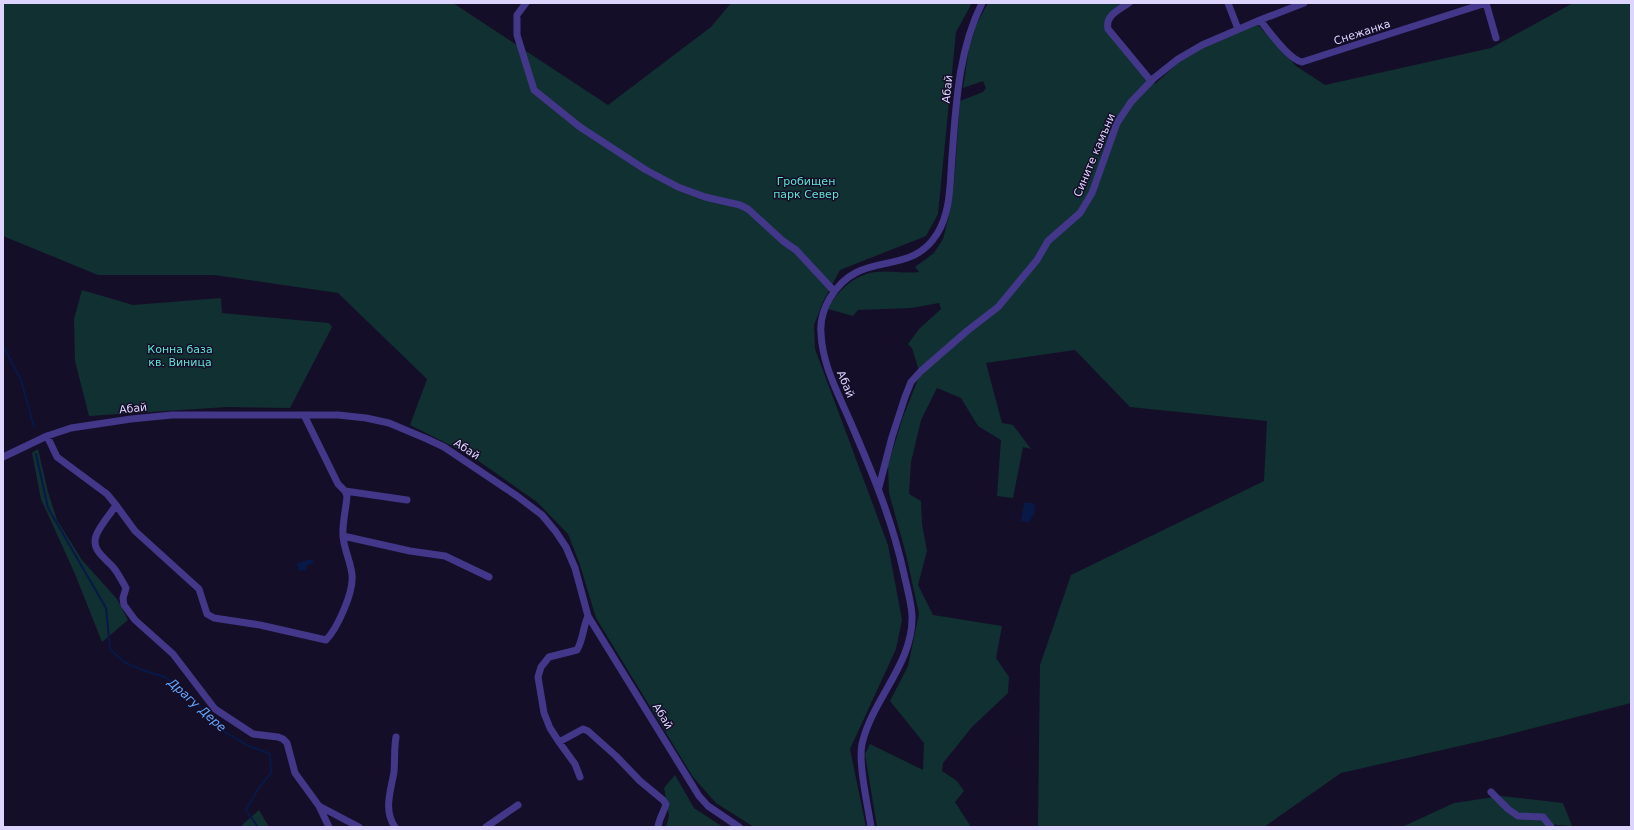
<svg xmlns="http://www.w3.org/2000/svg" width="1634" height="830" font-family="'DejaVu Sans',sans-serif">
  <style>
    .green { fill: #113032 }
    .water { fill: #081847 }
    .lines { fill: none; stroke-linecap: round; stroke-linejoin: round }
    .stream { stroke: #081847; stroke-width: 2 }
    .minor { stroke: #433789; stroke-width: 7 }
    .labels { text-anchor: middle; stroke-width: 3; stroke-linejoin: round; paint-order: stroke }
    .street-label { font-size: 11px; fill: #ded5ff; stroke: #150e28 }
    .park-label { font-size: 11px; fill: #5be5d1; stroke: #150e28 }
    .water-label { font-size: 12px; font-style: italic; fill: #63a7ff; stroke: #150e28 }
  </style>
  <rect width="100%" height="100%" fill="#150e28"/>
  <path class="green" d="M3,3H453L608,105L711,27L731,3H972L956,32L938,214L926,236L840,270L823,302L814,325L815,349L888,545L902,620L896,649L850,749L866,827H754L716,803L693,777L596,618L580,565L568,534L537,502L470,455L410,425L427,379L338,293L214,275H98L3,236Z
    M988,3H1127L1109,16L1108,29L1155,84L1190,52L1257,24L1296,66L1325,85L1491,48L1573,3H1631V703L1499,737L1341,773L1264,827H1038L1040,665L1071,575L1264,481L1267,421L1130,407L1075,350L986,363L1002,423L1013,425L1031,449L1023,447L1013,498L997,496L1001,440L978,426L961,398L937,388L921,420L911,462L909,494L921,501L922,524L927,551L918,585L933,615L1002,626L996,658L1009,677L1008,693L972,727L943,763L942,771L957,781L964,791L955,802L971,827H877L865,754L870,744L923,770L924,743L890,701L908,666L919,614L906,554L889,493L888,465L903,417L920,374L912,348L908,344L919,329L941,309L939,303L911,308L858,310L853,316L828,309C837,291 854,275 875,272C890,270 904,274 919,272L915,267L934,253L943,239L949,216L954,184L960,101L983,92L986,88L983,81L963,88L969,48L977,23Z
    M82,290L133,305L221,298L222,313L329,323L332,327L290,408L227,407L89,416L75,361L74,319Z
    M38,449L48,492L57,520L82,560L117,599L128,620L102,642L75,574L41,499L32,453Z
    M675,775L694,808L723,827H666L669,816L664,788Z
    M1501,796L1563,803L1572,826L1545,824V827H1402L1454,803Z
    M259,810L269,827H243L242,825Z"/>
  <path class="water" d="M1024,503H1032L1035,506L1034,514L1029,522L1021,521Z
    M312,559L314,563L306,566V570L298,571L297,563Z"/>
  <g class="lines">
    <path class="stream" d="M3,346L21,380L34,427
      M36,454L48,508L106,608L110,649L124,662L142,670L165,677L190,697L226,733L249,746L270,754L271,773L258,789L246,810L258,827"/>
    <path class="minor" d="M526,3L517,15V35L534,90L580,127L646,170L678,187L705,197L740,205L748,209L783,241L796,250L834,291
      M1129,3C1119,10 1105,15 1108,29L1151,81
      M1228,3L1238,29
      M1486,3L1496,38
      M1260,20C1268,30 1289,60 1302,62L1486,3
      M47,436L57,457L107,494L116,505C110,515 100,525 96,536C91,550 105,558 113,567C118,573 122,581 126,588L123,598L124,605L135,620L173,654L215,709L253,734L278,737L283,739L287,743L295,773L319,806L329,827
      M3,457L47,436L71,428L131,419L172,415H338L366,418L389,423L427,439L444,447L517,496L542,515L556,532L566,547L575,568L588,616L699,796L708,806L739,827
      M879,487L892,437L905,397L911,382L921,371L967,331L998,307L1037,260L1048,241L1080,213L1092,193L1117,123L1131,102L1154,78L1178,59L1202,45L1260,20L1304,3
      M345,491L407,500
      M116,505L135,531L199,589L207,614L214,618L260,625L326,640C337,629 354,592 352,575C351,562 344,550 343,536C342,524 346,509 347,496L345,491L338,484L304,415
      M343,536L410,551L445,556L489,577
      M588,616C583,627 583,640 577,650L549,657L541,667L538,677L544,713L550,728L559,742L583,729L588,731L616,756L640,781L663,800L666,804C664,812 659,818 658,827
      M559,742L575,764L580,777
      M1491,792L1508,809L1518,816L1543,817L1551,827
      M319,806L359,827
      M395,827C383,810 391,790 394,772C395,760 394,748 396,737
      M486,827L518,805
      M871,827C868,806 858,764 862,744C872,699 914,663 912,615C911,601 907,588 904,574C892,519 872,472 850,421C838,393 822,364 821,333C820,321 824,308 830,298C860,247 909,279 937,234C951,212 950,182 952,157C956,105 958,51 982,3"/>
  </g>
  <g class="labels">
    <g class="street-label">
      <text transform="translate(1362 32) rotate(-18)" y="4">Снежанка</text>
      <text transform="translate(947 89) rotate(-84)" y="4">Абай</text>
      <text transform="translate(1094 155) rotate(-67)" y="4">Сините камъни</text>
      <text transform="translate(846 384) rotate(67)" y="4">Абай</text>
      <text transform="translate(133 408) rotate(-6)" y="4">Абай</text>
      <text transform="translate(467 449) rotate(33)" y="4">Абай</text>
      <text transform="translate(663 716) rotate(58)" y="4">Абай</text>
    </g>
    <g class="park-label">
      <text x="806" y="185">Гробищен<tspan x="806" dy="13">парк Север</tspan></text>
      <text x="180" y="353">Конна база<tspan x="180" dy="13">кв. Виница</tspan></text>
    </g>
    <g class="water-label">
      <text transform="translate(197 705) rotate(42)" y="4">Драгу Дере</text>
    </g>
  </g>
  <rect width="1634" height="830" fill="none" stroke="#ded5ff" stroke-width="8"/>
</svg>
